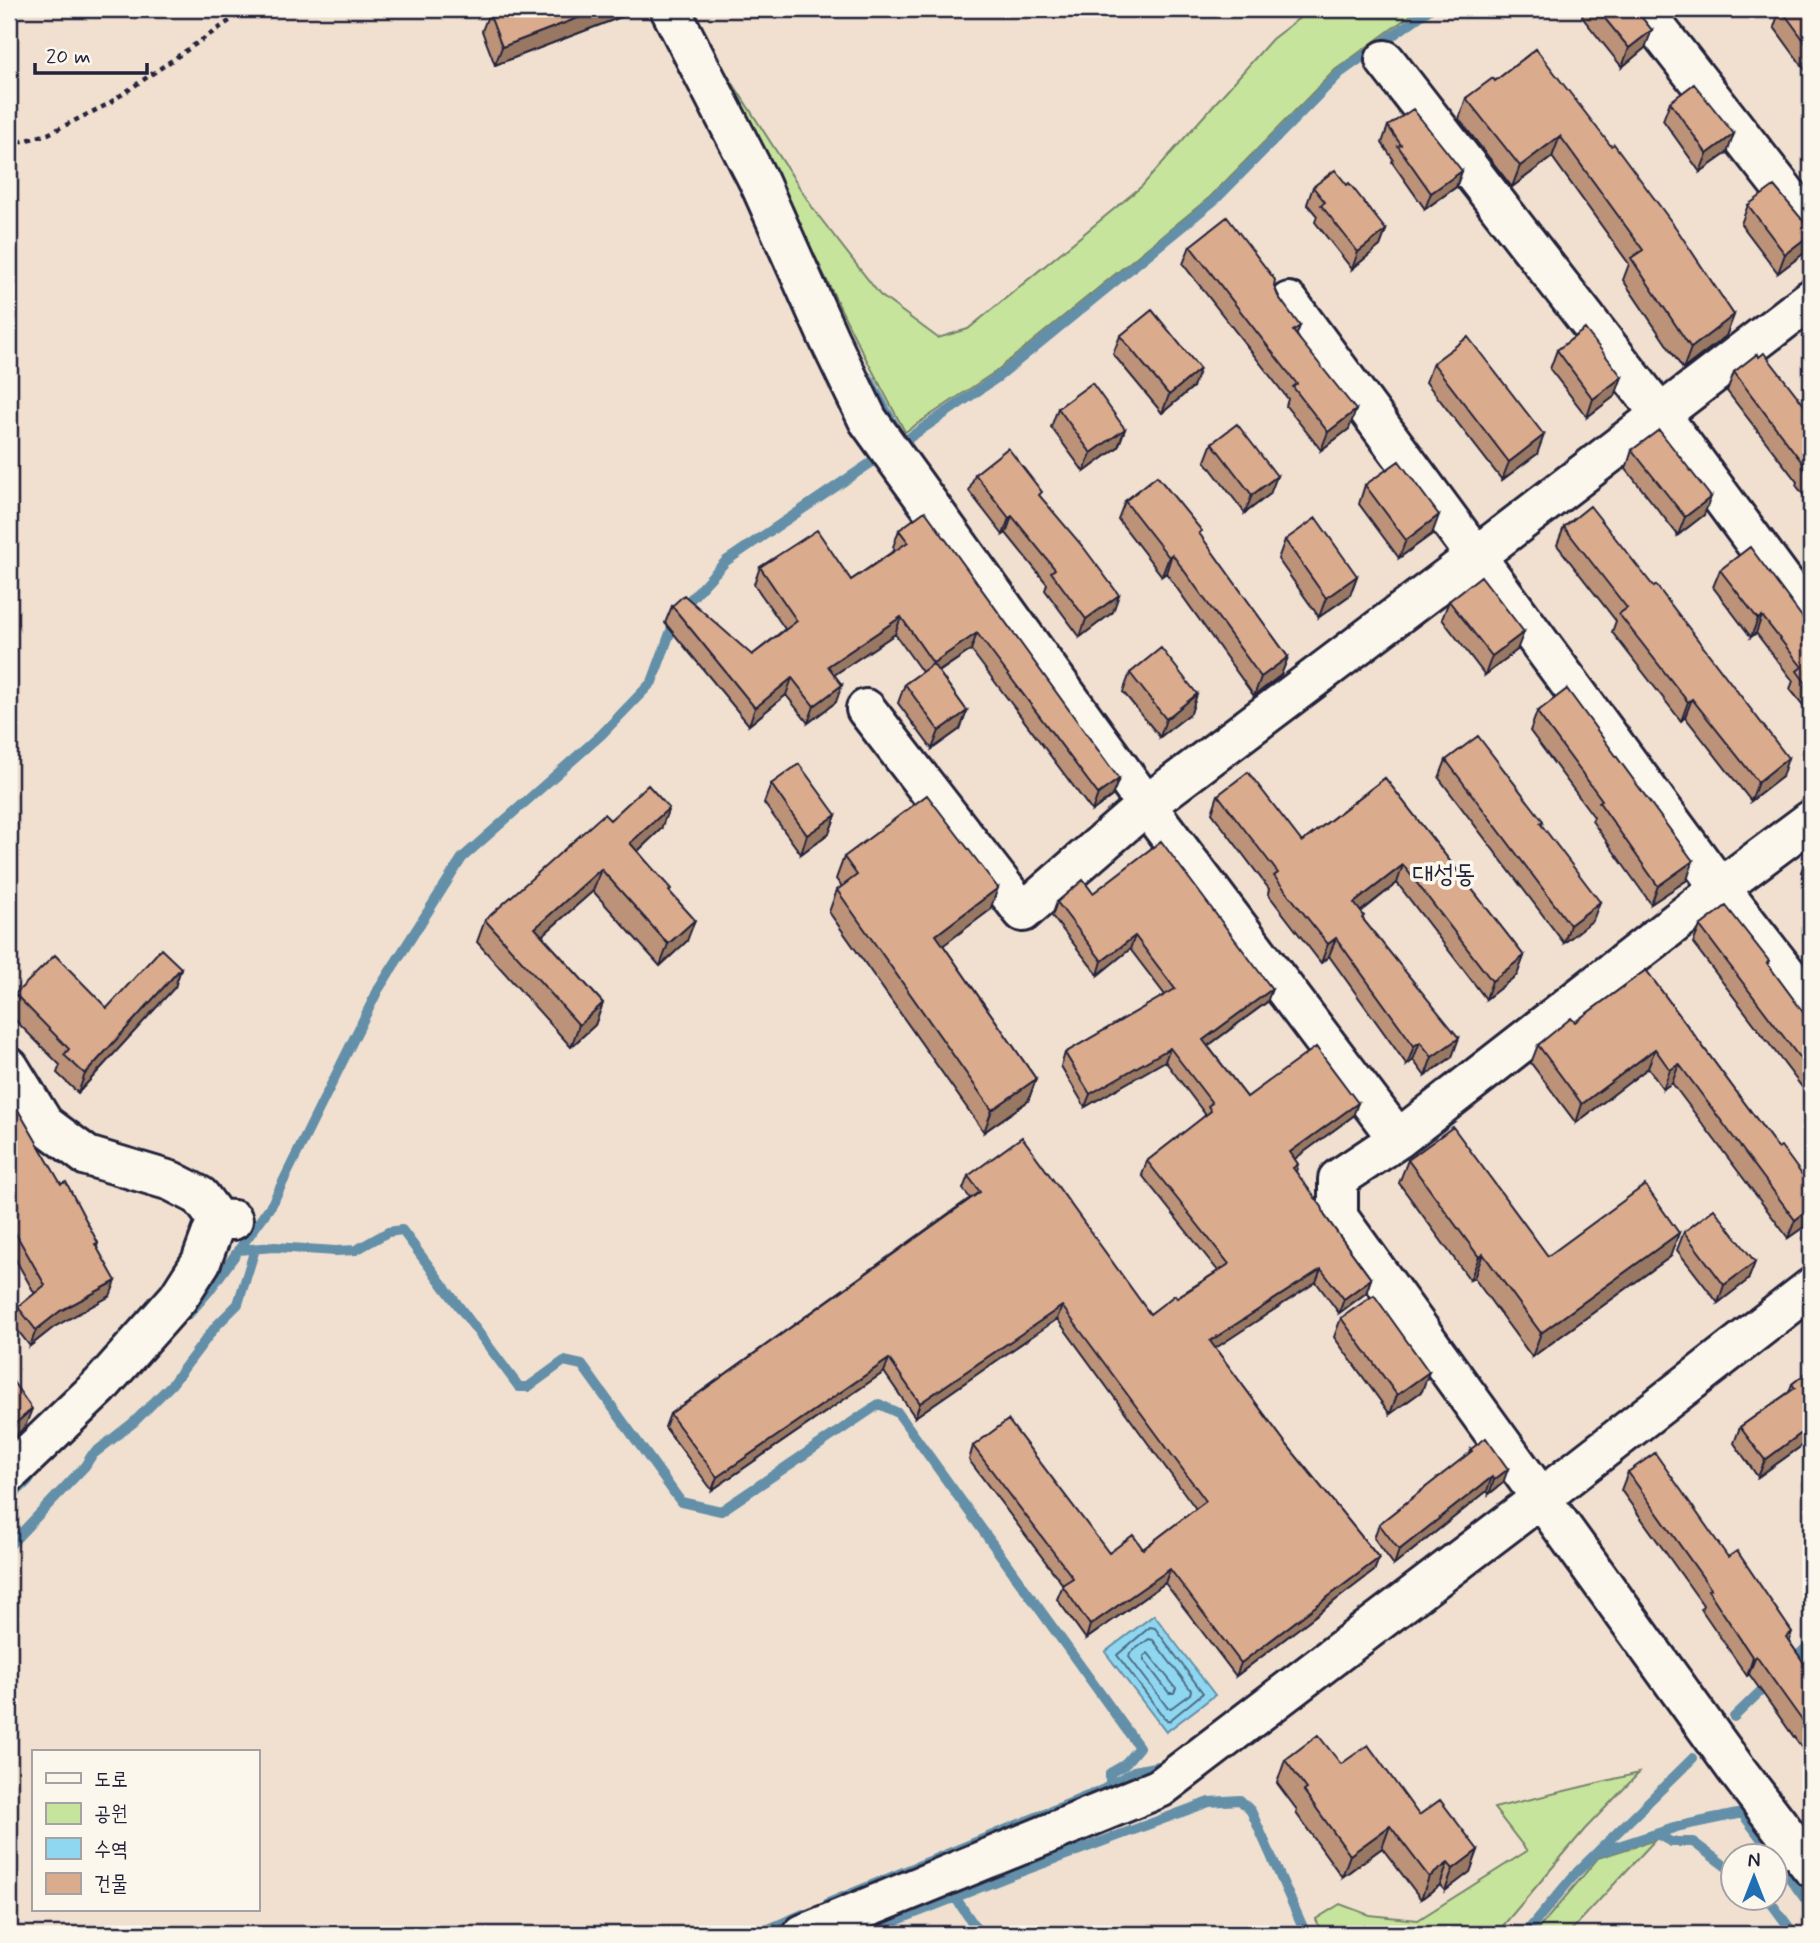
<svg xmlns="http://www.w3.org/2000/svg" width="1820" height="1943" font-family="Mynerve,'Poor Story',sans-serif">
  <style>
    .green { fill: #c7e49c; stroke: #74836c; stroke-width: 2 }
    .water { fill: #8fd7f0; stroke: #638fa8; stroke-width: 2 }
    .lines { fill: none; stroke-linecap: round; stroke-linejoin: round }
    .shore { stroke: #4e6a83; stroke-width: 2 }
    .stream { stroke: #638fa8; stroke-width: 10 }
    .minor-casing { stroke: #22223b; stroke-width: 44 }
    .path { stroke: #22223b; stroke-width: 4.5; stroke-dasharray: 5 5; stroke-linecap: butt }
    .minor { stroke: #fbf7ec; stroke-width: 38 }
    .wall { fill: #bc9379; stroke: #22223b; stroke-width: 2 }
    .shaded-wall { fill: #997863; stroke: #22223b; stroke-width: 2 }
    .building { fill: #dbab8d; stroke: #22223b; stroke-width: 2 }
    .labels { text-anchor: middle; stroke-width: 7; stroke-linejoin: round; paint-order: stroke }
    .quarter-label { font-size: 26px; fill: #22223b; stroke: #fbf7ec }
  </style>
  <rect width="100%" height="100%" fill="#f1e0d0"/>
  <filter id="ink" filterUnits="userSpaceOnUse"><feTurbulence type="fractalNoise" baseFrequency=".0143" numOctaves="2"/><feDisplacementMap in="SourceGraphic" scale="14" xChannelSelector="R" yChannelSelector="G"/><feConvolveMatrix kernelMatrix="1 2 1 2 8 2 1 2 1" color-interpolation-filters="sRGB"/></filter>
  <g filter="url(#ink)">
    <path class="green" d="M1311,9H1419L1335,70L1210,197L995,372L905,432L854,336L723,68L814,210L880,295L938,338L968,329L1142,186L1272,39Z
      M1639,1773L1585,1829L1496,1934H1322L1316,1919L1340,1904L1369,1915L1418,1920L1527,1851L1494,1808Z
      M1655,1840L1568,1934H1534L1598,1858Z"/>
    <path class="water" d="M1154,1615L1215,1695L1166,1732L1105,1652Z"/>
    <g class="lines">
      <path class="shore" d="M1150,1627L1155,1628L1203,1693L1169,1721L1165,1719L1117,1655Z
        M1149,1639L1153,1640L1191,1690L1190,1694L1171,1708L1167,1707L1129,1657L1130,1653Z
        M1148,1653L1176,1688L1174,1693H1169L1144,1660V1656Z"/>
      <path class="stream" d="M868,377L903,442L998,377L1216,199L1340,73L1430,9
        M238,1250L275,1247L336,1251L356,1250L388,1232L402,1230L519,1387H528L564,1361L582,1365L681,1502L721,1511L879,1404L898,1413L1139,1747L1124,1765L1110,1773V1786
        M189,1314L209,1291L272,1204L378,990L462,858L601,735L652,682L677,614L726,561L878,458
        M9,1499L30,1479
        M9,1546L85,1466L92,1455L134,1422L172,1384L216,1326L238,1304L255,1249
        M1790,1663L1811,1643
        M1734,1717L1771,1681
        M1657,1834L1671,1842H1693L1732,1871
        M1597,1853L1680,1826L1742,1813L1774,1856
        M1774,1857L1811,1907
        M955,1897L980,1934
        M1764,1898L1772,1904L1794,1934
        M828,1903L1104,1789L1134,1771L1164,1765
        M757,1934L803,1914
        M862,1934L1009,1876L1209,1802L1240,1800L1251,1811L1306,1934
        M1525,1934L1576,1873L1693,1758"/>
      <defs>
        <path id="minor" d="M670,9L759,182L829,339L868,420L1146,805L1398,1139
          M1642,9L1811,225
          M1385,60L1661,415L1811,619
          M1289,302L1720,888L1811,1005
          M866,709L1023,912L1146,805L1476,556L1811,299
          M9,1067L44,1124L87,1156L171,1181L200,1196L217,1219L233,1220
          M1811,1288L1541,1498L1736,1769L1811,1867
          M9,1473L100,1386L178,1298L201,1262L217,1219
          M803,1934L1160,1788L1541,1498L1338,1217V1179L1398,1139L1720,888L1811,820"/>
      </defs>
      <use href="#minor" class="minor-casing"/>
      <path class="path" d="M9,145L48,134L108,104L247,9"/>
      <use href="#minor" class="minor"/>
    </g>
    <path class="wall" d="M1585,9H1635L1645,48L1622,67L1582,17Z
      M1780,9H1811V78L1774,27Z
      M489,13L626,15L495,65L482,31Z
      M1536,49L1734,315L1726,336L1683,369L1623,280L1629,264L1552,157L1512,187L1459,119L1466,98L1495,81Z
      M1670,102L1727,153L1700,172L1663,120Z
      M1388,126L1462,171L1456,187L1425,209L1392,162L1393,159L1382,143Z
      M1313,187L1386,230L1380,246L1352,269L1315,222L1317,216L1307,204Z
      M1748,205L1811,230V239L1807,251L1778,273L1741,224Z
      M1190,246L1274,286L1297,335L1349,429L1321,450L1286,406L1288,399L1183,264Z
      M1120,336L1193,387L1162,413L1113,354Z
      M1557,350L1615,396L1587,417L1550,369Z
      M1433,363L1537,454L1502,480L1426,382Z
      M1734,372L1811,414L1809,418L1811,420V505L1796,485L1797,482L1727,391Z
      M1058,408L1125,429L1118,447L1084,472L1051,427Z
      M1212,443L1270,494L1245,513L1205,461Z
      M1632,450L1704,515L1678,535L1626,469Z
      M975,474L1040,497L1113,612L1080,637L1045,590L1047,584L1006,533L1003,535L969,491Z
      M1365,485L1432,534L1399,558L1359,504Z
      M1125,501L1200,535L1288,657L1281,675L1254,696L1166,573L1162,576L1118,519Z
      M1564,527L1782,777L1751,801L1685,717L1681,721L1612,632L1616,621L1557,545Z
      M899,530L1112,796L1092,811L971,650L939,672L967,711L960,729L932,749L898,703L905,684L922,672L895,634L834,675L836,702L808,723L786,695L749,725L665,623L672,606L752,655L785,629L754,584L760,567L851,580L895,550L893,547Z
      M1285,540L1357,576L1350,595L1319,617L1278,559Z
      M1720,570L1811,629V715L1790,689L1793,681L1756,633L1751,637L1713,587Z
      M1449,601L1517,650L1485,675L1442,619Z
      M1130,673L1197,694L1191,713L1160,737L1123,692Z
      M1537,712L1687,880L1651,904L1592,821L1594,817L1530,731Z
      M1446,760L1543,821L1542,826L1593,920L1564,943L1439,778Z
      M1385,778L1524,956L1517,975L1486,999L1397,883L1361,912L1363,919L1452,1057L1425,1076L1413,1060L1407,1065L1329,956L1321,963L1268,894L1269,889L1212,813L1218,795L1302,842Z
      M771,784L836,815L829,833L801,854L764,803Z
      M610,820L661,829L638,851L670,892L687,941L660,966L593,891L542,936L603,1003L595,1025L571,1047L477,942L485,920Z
      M1811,851V884L1801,872L1808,854Z
      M844,857L990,910L943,945L1036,1079L1028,1101L984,1132L829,912L837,890L842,887L836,879Z
      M1093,893L1267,1002L1208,1046L1247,1097L1353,1116L1294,1159L1298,1164L1296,1172L1325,1216L1371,1279L1366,1293L1339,1313L1316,1282L1215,1348L1287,1445L1379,1558L1374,1571L1236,1676L1165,1583L1086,1639L1057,1599L1063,1585L969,1460L973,1446L1109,1553L1143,1549L1196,1509L1057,1319L915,1417L884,1372L712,1490L665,1427L670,1414L970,1198L963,1189L968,1176L1150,1314L1218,1271L1142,1175L1147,1161L1204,1117L1205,1114L1165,1061L1085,1107L1061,1066L1065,1053L1165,995L1130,949L1098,975L1052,916L1057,902Z
      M1700,926L1769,961L1768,965L1811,1023V1099L1693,943Z
      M181,968L175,987L78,1093L57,1073L60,1065L9,1014L15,994L107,1008Z
      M1646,970L1778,1148L1811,1187V1222L1788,1238L1672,1083L1663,1089L1648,1068L1576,1123L1531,1063L1538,1045L1575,1022Z
      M9,1116L61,1184L98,1243L97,1247L110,1296L54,1327L30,1346L12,1323L18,1307L35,1294L9,1248Z
      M1408,1160L1548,1256L1670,1257L1532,1357L1474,1278L1470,1280L1399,1183Z
      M1684,1232L1755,1262L1748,1280L1718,1303L1677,1250Z
      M1341,1318L1422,1391L1390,1414L1334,1337Z
      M1811,1369V1447L1807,1442L1758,1477L1734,1443L1740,1427L1789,1392L1792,1384Z
      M1471,1449L1503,1483L1489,1494L1487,1491L1394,1565L1374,1538L1379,1524L1470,1453Z
      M1628,1472L1728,1557L1792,1632L1789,1641L1811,1673V1761L1749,1674L1747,1676L1701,1609L1703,1605L1621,1490Z
      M1285,1760L1341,1764L1419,1815L1478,1850L1470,1872L1445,1891L1440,1885L1421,1899L1382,1848L1342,1877L1296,1813L1297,1810L1277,1783Z"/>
    <path class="shaded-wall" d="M601,9H628L626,15L495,65L502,47Z
      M1652,30L1645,48L1622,67L1629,48Z
      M1734,134L1727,153L1700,172L1707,154Z
      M1560,136L1552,157L1512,187L1520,166Z
      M1462,171L1456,187L1425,209L1431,193Z
      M1386,230L1380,246L1352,269L1358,252Z
      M1811,234V239L1807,251L1778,273L1785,254Z
      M1734,315L1726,336L1683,369L1691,348Z
      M1300,326L1293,345V331Z
      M1200,369L1193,387L1162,413L1169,395Z
      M1622,377L1615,396L1587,417L1593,399Z
      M1356,410L1349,429L1321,450L1328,432Z
      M1125,429L1118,447L1084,472L1091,453Z
      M1544,435L1537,454L1502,480L1509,462Z
      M1277,476L1270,494L1245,513L1252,495Z
      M1711,497L1704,515L1678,535L1685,517Z
      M1439,515L1432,534L1399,558L1406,540Z
      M1012,516L1006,533L1003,535L1009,518Z
      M1172,554L1166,573L1162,576L1169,557Z
      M1357,576L1350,595L1319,617L1326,598Z
      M1119,595L1113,612L1080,637L1086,619Z
      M1762,616L1756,633L1751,637L1758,619Z
      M901,617L895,634L822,683L828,666Z
      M1524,632L1517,650L1485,675L1492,656Z
      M977,633L971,650L927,679L933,663Z
      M1288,657L1281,675L1254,696L1261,677Z
      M792,678L786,695L749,725L755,708Z
      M842,685L836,702L808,723L814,706Z
      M1197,694L1191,713L1160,737L1166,719Z
      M1692,699L1685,717L1681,721L1688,702Z
      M967,711L960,729L932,749L939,731Z
      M1788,758L1782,777L1751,801L1758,782Z
      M1119,779L1112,796L1092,811L1098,794Z
      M669,808L661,829L623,865L630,843Z
      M836,815L829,833L801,854L807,835Z
      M1693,861L1687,880L1651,904L1658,886Z
      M1403,865L1397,883L1347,922L1354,903Z
      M601,869L593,891L527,949L535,928Z
      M998,888L990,910L928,957L936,935Z
      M1600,902L1593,920L1564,943L1570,925Z
      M695,920L687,941L660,966L668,944Z
      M1135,936L1130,949L1098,975L1102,961Z
      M1336,938L1329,956L1321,963L1328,944Z
      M1524,956L1517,975L1486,999L1492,981Z
      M181,968L175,987L78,1093L85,1074Z
      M1272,989L1267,1002L1198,1053L1203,1040Z
      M603,1003L595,1025L571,1047L579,1025Z
      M1459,1038L1452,1057L1425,1076L1432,1057Z
      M1420,1042L1413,1060L1407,1065L1414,1046Z
      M1170,1048L1165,1061L1085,1107L1090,1094Z
      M1655,1049L1648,1068L1576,1123L1582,1104Z
      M1679,1064L1672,1083L1663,1089L1670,1070Z
      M1036,1079L1028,1101L984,1132L992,1110Z
      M1358,1103L1353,1116L1285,1166L1290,1152Z
      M1811,1208V1222L1788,1238L1795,1220Z
      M1679,1233L1670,1257L1532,1357L1541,1333Z
      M1483,1254L1474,1278L1470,1280L1479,1257Z
      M1755,1262L1748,1280L1718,1303L1724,1285Z
      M1321,1269L1316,1282L1205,1355L1210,1341Z
      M1371,1279L1366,1293L1339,1313L1344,1299Z
      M116,1281L110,1296L54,1327L30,1346L36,1330L60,1311Z
      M1062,1306L1057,1319L915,1417L920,1403Z
      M889,1359L884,1372L712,1490L717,1477Z
      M1429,1372L1422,1391L1390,1414L1397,1395Z
      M32,1409L25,1427L9,1442V1429Z
      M1811,1426V1431L1807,1442L1758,1477L1765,1460Z
      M1508,1469L1503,1483L1489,1494L1494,1480Z
      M1492,1477L1487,1491L1394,1565L1399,1550Z
      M1379,1558L1374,1571L1236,1676L1241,1663Z
      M1170,1569L1165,1583L1086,1639L1090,1625Z
      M1756,1656L1749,1674L1747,1676L1753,1658Z
      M1390,1826L1382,1848L1342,1877L1350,1855Z
      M1478,1850L1470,1872L1445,1891L1453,1869Z
      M1448,1863L1440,1885L1421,1899L1429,1877Z"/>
    <path class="building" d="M500,9H601L502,47L489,13Z
      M1597,9H1635L1652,30L1629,48Z
      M1781,9H1811V50Z
      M1536,49L1611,146L1614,144L1676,228L1734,315L1691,348L1631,258L1643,250L1560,136L1520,166L1466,98L1493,78L1495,81Z
      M1694,84L1734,134L1707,154L1670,102Z
      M1413,109L1462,171L1431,193L1398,146L1401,145L1388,126Z
      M1335,170L1347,185L1349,183L1386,230L1358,252L1321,205L1325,202L1313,187Z
      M1774,186L1811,230V234L1785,254L1748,205Z
      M1227,217L1275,280L1274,286L1278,296L1300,326L1293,331L1356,410L1328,432L1293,387L1297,384L1190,246Z
      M1152,310L1200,369L1169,395L1120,336Z
      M1585,329L1622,377L1593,399L1557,350Z
      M1468,337L1544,435L1509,462L1433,363Z
      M1764,353L1811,414L1808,416L1811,420V478L1802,466L1804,465L1734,372L1757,354L1759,357Z
      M1092,383L1125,429L1091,453L1058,408Z
      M1237,424L1277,476L1252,495L1212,443Z
      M1659,430L1711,497L1685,517L1632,450Z
      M1008,448L1042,492L1039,495L1084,548L1119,595L1086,619L1051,572L1055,569L1012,516L1009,518L975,474Z
      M1399,461L1439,515L1406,540L1365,485Z
      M1157,476L1202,531L1199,533L1288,657L1261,677L1172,554L1169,557L1125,501Z
      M1590,506L1654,587L1656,585L1788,758L1758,782L1692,699L1688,702L1619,614L1627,608L1564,527Z
      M925,511L1119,779L1098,794L977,633L933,663L901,617L828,666L842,685L814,706L792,678L755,708L672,606L684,595L752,655L797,621L760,567L817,530L851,580L908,542L899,530Z
      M1316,518L1357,576L1326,598L1285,540Z
      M1750,547L1811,629V690L1797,671L1802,667L1762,616L1758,619L1720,570Z
      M1481,576L1524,632L1492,656L1449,601Z
      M1161,648L1197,694L1166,719L1130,673Z
      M933,664L967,711L939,731L905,684Z
      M1567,689L1693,861L1658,886L1599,802L1602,800L1537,712Z
      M1478,736L1543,821L1540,823L1600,902L1570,925L1446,760Z
      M799,764L836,815L807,835L771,784Z
      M1248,772L1302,842L1385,778L1524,956L1492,981L1403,865L1354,903L1364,916L1362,918L1459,1038L1432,1057L1420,1042L1414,1046L1336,938L1328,944L1274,876L1278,873L1218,795Z
      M648,785L669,808L630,843L671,889L669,891L695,920L668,944L601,869L535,928L603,1003L579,1025L485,920L604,814L610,820Z
      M927,795L998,888L936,935L1036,1079L992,1110L837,890L857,875L844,857Z
      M1161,841L1272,989L1203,1040L1247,1097L1316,1047L1358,1103L1290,1152L1298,1164L1293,1168L1322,1207L1325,1216L1371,1279L1344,1299L1321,1269L1210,1341L1287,1445L1379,1558L1241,1663L1170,1569L1090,1625L1062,1585L1073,1578L973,1446L1008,1420L1109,1553L1133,1535L1143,1549L1206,1501L1062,1306L920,1403L889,1359L717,1477L670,1414L980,1192L968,1176L1022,1137L1150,1314L1175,1295L1177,1298L1229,1264L1147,1161L1211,1111L1208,1106L1212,1103L1170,1048L1090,1094L1065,1053L1175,989L1135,936L1102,961L1057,902L1083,880L1093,893Z
      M1726,906L1769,961L1767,963L1811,1023V1073L1700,926Z
      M161,949L181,968L85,1074L64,1055L69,1049L15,994L55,955L107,1008Z
      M1646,970L1778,1148L1781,1146L1811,1187V1208L1795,1220L1679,1064L1670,1070L1655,1049L1582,1104L1538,1045L1571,1018L1575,1022Z
      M18,1110L61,1184L66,1182L98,1243L95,1244L116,1281L60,1311L36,1330L18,1307L45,1285L9,1222V1216L10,1215L9,1212L12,1210L9,1205V1116Z
      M1453,1127L1548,1256L1645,1185L1679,1233L1541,1333L1483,1254L1479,1257L1408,1160Z
      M1714,1209L1755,1262L1724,1285L1684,1232Z
      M1374,1295L1429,1372L1397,1395L1341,1318Z
      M1811,1369V1426L1765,1460L1740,1427L1795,1388L1792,1384Z
      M9,1376L32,1409L9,1429Z
      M1486,1438L1508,1469L1494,1480L1492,1477L1399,1550L1379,1524L1472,1451L1471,1449Z
      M1655,1453L1728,1557L1737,1551L1792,1632L1786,1637L1811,1673V1733L1756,1656L1753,1658L1708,1590L1711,1589L1628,1472Z
      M1318,1735L1341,1764L1368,1745L1419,1815L1440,1800L1478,1850L1453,1869L1448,1863L1429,1877L1390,1826L1350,1855L1304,1791L1307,1789L1285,1760Z"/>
  </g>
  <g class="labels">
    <g class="quarter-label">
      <text x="1444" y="882">대성동</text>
    </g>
  </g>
  <rect width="1820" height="1943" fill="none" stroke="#fbf7ec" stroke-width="35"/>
  <rect x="18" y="18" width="1785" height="1908" fill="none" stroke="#22223b" stroke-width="2.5" filter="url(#ink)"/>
  <rect x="32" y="1750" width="228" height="161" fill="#fbf7ec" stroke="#a4a2a5" stroke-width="2"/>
  <rect x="46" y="1773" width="35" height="10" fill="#fbf7ec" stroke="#a4a2a5" stroke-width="2"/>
  <text x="94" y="1786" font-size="21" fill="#22223b">도로</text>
  <rect x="46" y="1803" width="35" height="21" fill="#c7e49c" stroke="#a4a2a5" stroke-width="2"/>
  <text x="94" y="1820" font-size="21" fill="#22223b">공원</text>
  <rect x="46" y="1838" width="35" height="21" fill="#8fd7f0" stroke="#a4a2a5" stroke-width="2"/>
  <text x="94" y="1856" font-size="21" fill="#22223b">수역</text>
  <rect x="46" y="1873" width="35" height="21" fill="#dbab8d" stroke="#a4a2a5" stroke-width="2"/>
  <text x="94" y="1890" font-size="21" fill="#22223b">건물</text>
  <g transform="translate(1754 1877)"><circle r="33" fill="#fbf7ec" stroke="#a4a2a5" stroke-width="2"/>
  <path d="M0-5L12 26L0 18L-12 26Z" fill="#1f6fb2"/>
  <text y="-10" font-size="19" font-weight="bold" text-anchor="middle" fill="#22223b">N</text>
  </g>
  <path d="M35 63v10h112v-10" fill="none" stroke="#22223b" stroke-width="3.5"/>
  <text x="46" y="63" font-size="21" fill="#22223b" stroke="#fbf7ec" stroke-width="5" paint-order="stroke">20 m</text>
</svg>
